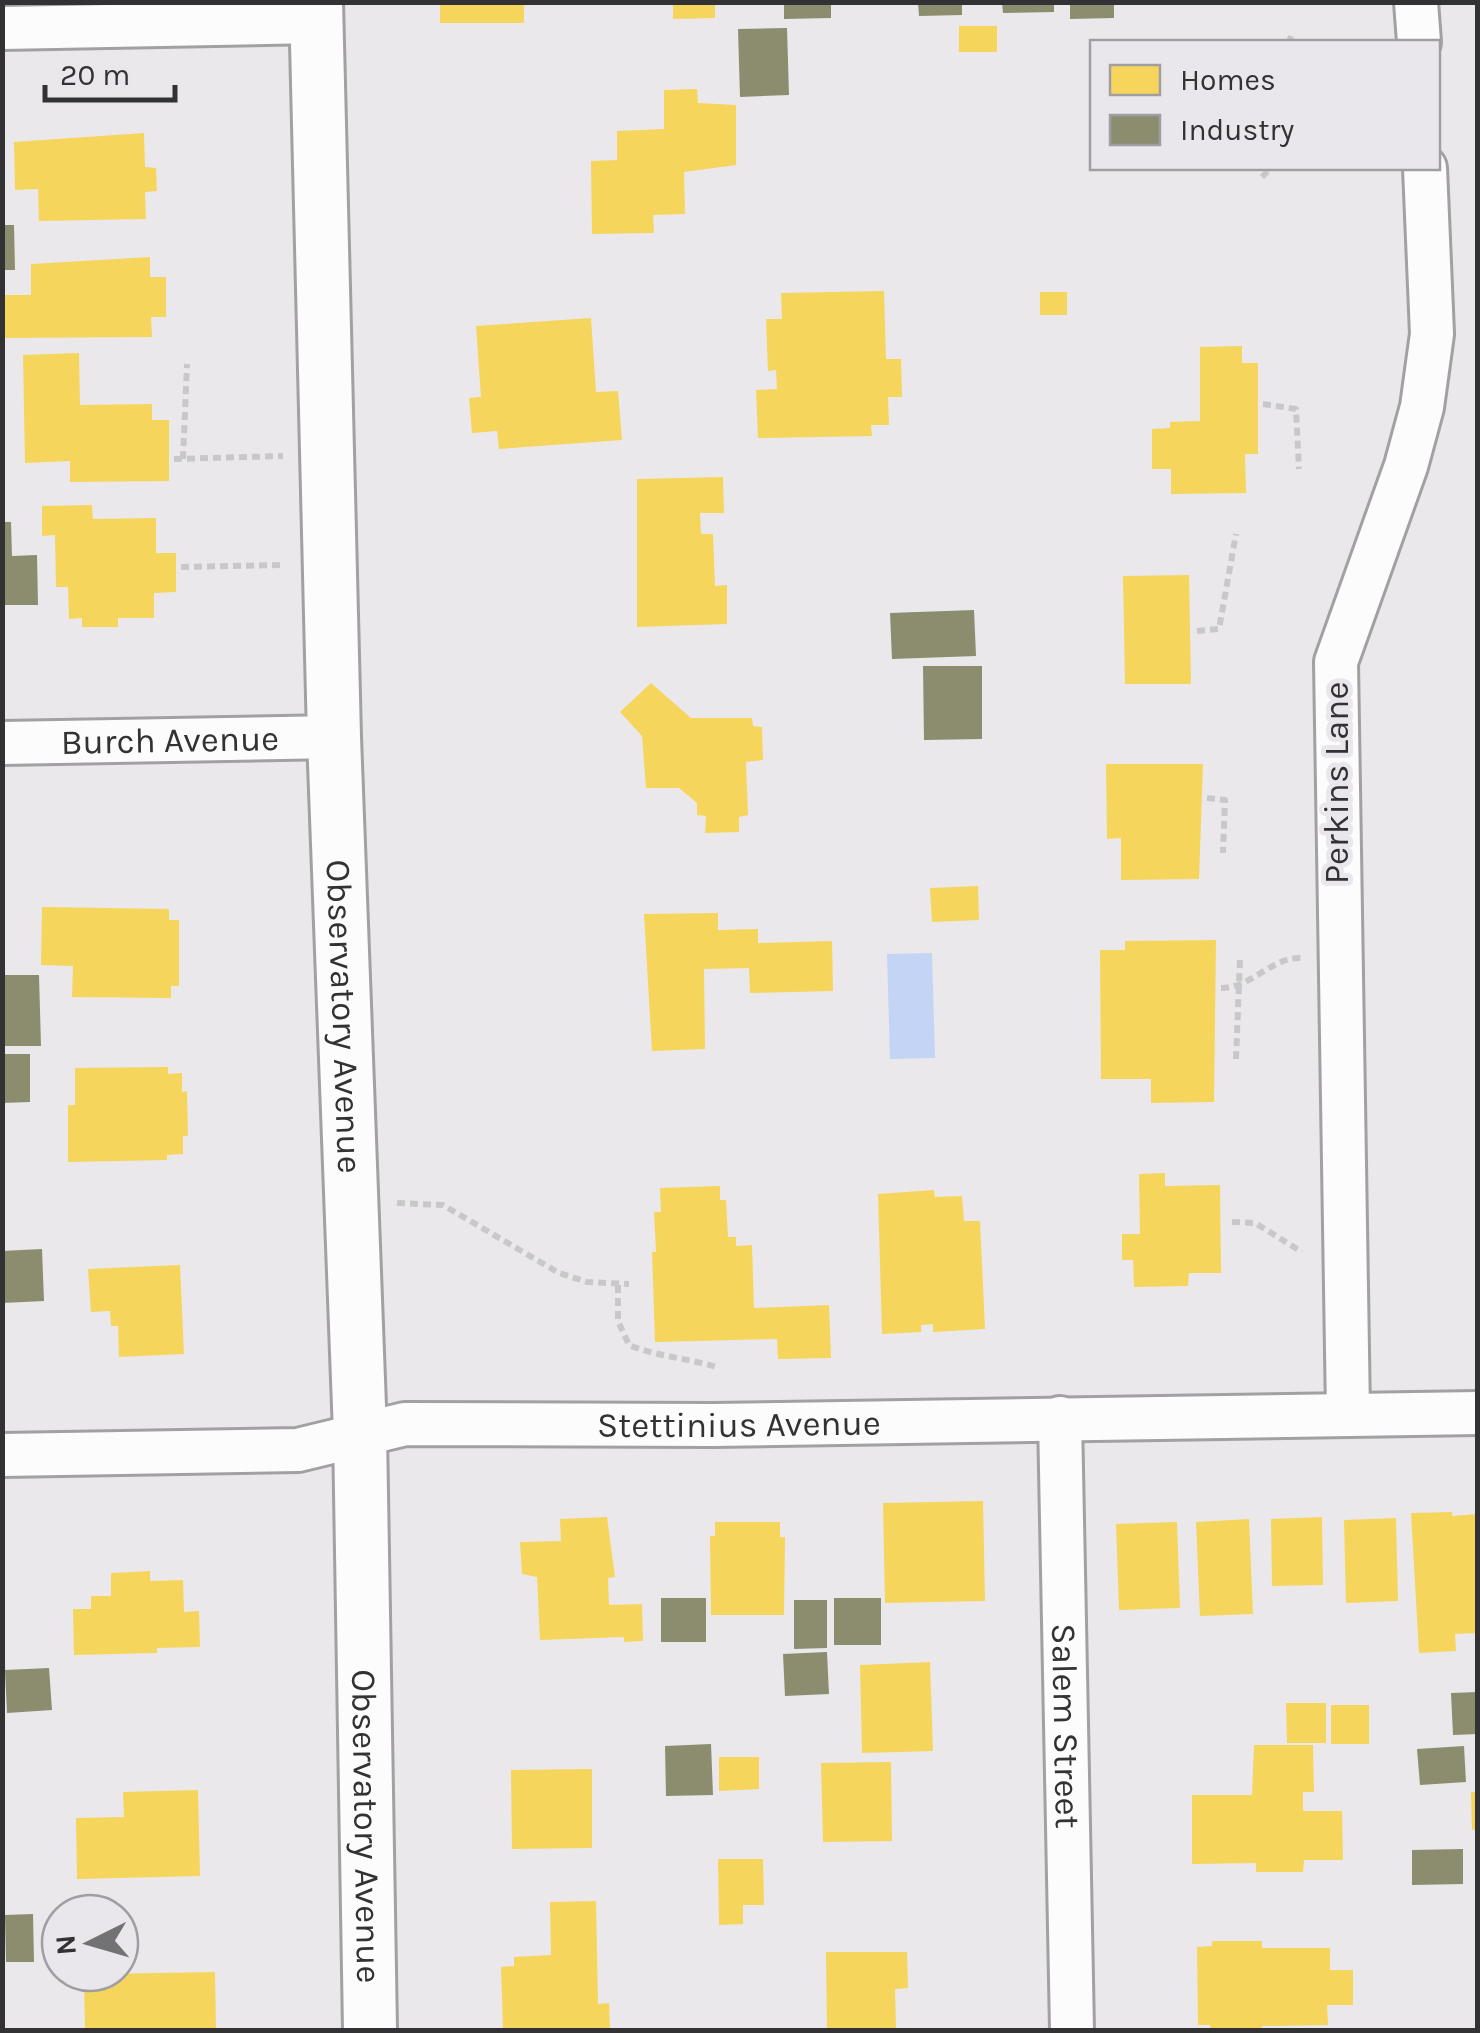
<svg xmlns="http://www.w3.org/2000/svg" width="1480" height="2033" font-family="Karla,sans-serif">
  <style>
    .water { fill: #c4d4f4 }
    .homes { fill: #f6d55c }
    .industry { fill: #8c8c6e }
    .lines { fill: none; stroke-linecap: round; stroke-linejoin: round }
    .minor-casing { stroke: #a2a0a3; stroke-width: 48 }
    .tertiary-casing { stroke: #a2a0a3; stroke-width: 58 }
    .path { stroke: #c9c8c9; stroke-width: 6; stroke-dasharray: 8 5; stroke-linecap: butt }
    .minor { stroke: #fcfcfc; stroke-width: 42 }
    .tertiary { stroke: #fcfcfc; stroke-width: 52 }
    .labels { text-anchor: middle; stroke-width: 10; stroke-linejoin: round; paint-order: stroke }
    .street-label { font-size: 35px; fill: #323133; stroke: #eae7ec }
  </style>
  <rect width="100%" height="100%" fill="#eae8eb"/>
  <path class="water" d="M932,953L935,1058L890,1059L887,954Z"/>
  <path class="homes" d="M440,2H524V23H440Z
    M673,2H715V18L673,19Z
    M959,26H997V52H959Z
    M697,89L698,103L736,105V165L684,172L685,214L653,215L654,233L592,234L591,161L617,160V131L664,129V90Z
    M144,133L145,167L156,168L157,191L145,192L146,219L39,221L38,189L15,190L14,142Z
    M150,257V277H166V317H151L152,337L5,338L4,295H31V264Z
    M884,291L886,359H901L902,397H888L889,425H871L872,436L758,438L756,390L777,389L776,370L768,371L766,319H782L781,293Z
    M1040,292H1067V315H1040Z
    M591,318L596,392L618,391L622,440L499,449L497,431L472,433L469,398L481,397L476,326Z
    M1242,346V363H1258V454H1245L1246,493L1171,494V469H1152V429L1170,428V422L1200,421V347Z
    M79,353L80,405L152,404V420H169V481L70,482V461L25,463L23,355Z
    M723,477L724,513H700L701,534H713L715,586L727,585V624L637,627V479Z
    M92,505L93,519L156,518V553H176V592L154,593V618H118V627H82V618L69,619L68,587H56L55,535L42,536V506Z
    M1189,575L1191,684H1125L1123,576Z
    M651,683L691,718H752L753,726L762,727L763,760L746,762L748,815L739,817V832L705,833L706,816L697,815V803L679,788H646L642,736L620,712Z
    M1106,764H1203L1199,879L1121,880V838L1107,839Z
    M978,886L979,920L932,922L930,888Z
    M42,907L169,909V920H179V986H171V998L72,997L73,966L41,965Z
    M718,913V930L758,929V943L832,941L833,991L750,993L749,968L704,969L705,1049L652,1051L644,914Z
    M1216,940L1214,1102L1151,1103V1079H1101L1100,950H1125V941Z
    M168,1067V1074L182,1073V1092L187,1091L188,1136H183V1154L167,1155V1160L68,1162V1105H75V1068Z
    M1165,1173V1186L1220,1185L1221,1273H1189L1188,1286L1134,1287L1133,1260H1122V1234H1140L1139,1174Z
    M720,1186V1200H726L728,1237H736V1246L752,1245L754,1308L829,1305L831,1358L778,1359L777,1339L655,1342L652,1252H656L654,1212H661L660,1188Z
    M934,1190L935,1197L962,1196L964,1221H980L985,1329L933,1332V1324L921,1325V1332L882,1334L878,1194Z
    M180,1265L184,1354L119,1357L118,1326H111L110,1311L91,1312L88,1269Z
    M983,1501L985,1601L885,1603L883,1503Z
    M1452,1512V1516L1478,1514V1633L1455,1634L1456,1651L1419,1653L1411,1513Z
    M607,1517L615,1577L608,1578L609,1605L642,1604L643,1641L624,1642V1637L540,1640L537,1577L522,1574L520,1542L561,1541L560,1519Z
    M1322,1517L1323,1585L1272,1586L1271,1519Z
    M1396,1518L1398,1601L1346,1603L1344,1520Z
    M1249,1519L1253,1614L1200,1616L1196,1522Z
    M715,1522H780V1537H785L784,1615H711L710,1536H715Z
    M1177,1522L1180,1608L1119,1610L1116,1524Z
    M150,1571V1581L183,1580L184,1612L199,1611L200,1647L157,1648V1653L74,1655L73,1609H91V1596H111V1573Z
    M930,1662L933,1751L862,1753L860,1665Z
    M1286,1703H1326V1743H1287Z
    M1331,1705H1369V1744H1331Z
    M1254,1745H1313L1314,1792H1303V1811H1342L1343,1860H1304L1303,1872H1256V1863L1192,1864V1795H1252Z
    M719,1757H759V1789L719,1791Z
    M891,1762L892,1841L823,1842L821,1763Z
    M592,1769V1848L512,1849L511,1770Z
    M198,1790L200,1876L77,1879L76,1818L124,1817L123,1792Z
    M1471,1792H1478V1829L1472,1830Z
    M718,1859H763L764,1905H743V1924L719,1925Z
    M596,1901L598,2004L609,2003L610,2030L503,2029L501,1967L514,1966V1957L551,1955L550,1902Z
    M1212,1941H1262V1948H1330V1970H1353V2005H1327L1328,2025L1262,2026V2030H1211L1210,2025H1198L1197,1947L1212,1946Z
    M826,1952H907L908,1988L895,1989L896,2030H827Z
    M215,1972L216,2030H85L84,1983H99V1974Z"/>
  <path class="industry" d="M784,2H831V18L784,19Z
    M918,2H962V15L919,16Z
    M1002,2H1054V12L1003,13Z
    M1070,2H1114V18L1070,19Z
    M787,28L789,95L740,97L738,29Z
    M2,225H14L15,270H2Z
    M2,522H11L12,556L37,555L38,605H2Z
    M974,610L976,656L892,659L890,613Z
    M923,666H982V739L924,740Z
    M2,975H39L41,1046H2Z
    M2,1054H30V1102L2,1103Z
    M42,1249L44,1301L2,1303V1251Z
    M661,1598H706V1642H661Z
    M834,1598H881V1645H834Z
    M794,1600H827V1648L794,1649Z
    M827,1652L829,1694L785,1696L783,1654Z
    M49,1668L52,1710L7,1713L5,1670Z
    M1478,1692V1734L1453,1735L1451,1693Z
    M711,1744L713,1795L666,1796L665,1746Z
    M1464,1746L1466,1782L1420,1785L1417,1749Z
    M1463,1849V1884L1412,1885V1850Z
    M33,1914L34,1962H6L5,1915Z"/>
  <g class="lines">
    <defs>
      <g id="minor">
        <path d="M1416,2L1419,42"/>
        <path d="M2,28L316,22"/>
        <path id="s1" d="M2,743L334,737"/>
        <path d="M1348,1413L1336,662L1406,466L1422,407L1432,334L1425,168"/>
        <path id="s2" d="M1060,1418L1072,2030"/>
        <path id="s3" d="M2,1455L298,1450L405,1424L713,1425L1478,1413"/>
      </g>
      <g id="tertiary">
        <path id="s4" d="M316,2L334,737L360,1433L370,2030"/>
      </g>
    </defs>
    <use href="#minor" class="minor-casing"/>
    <use href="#tertiary" class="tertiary-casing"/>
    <path class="path" d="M1289,42L1291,36
      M1262,177L1271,168
      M1263,404L1296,409L1299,469
      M174,459L283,456
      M183,459L187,364
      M181,567L285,565
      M1197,631L1219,629L1236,534
      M1207,798L1225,800L1223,853
      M1221,988C1252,988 1271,957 1301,958
      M1236,1059L1240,959
      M397,1203L443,1205L559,1273L587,1282L629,1284
      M1232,1222L1255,1223L1302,1252
      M618,1285V1321L629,1345C658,1357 689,1358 719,1368"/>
    <use href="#minor" class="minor"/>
    <use href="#tertiary" class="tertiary"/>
  </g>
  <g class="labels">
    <g class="street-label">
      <text dy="12" stroke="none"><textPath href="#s1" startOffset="168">Burch Avenue</textPath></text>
      <text transform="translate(1336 783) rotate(-90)" y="12">Perkins Lane</text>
      <text dy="12" stroke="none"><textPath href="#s4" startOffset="1015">Observatory Avenue</textPath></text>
      <text dy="12" stroke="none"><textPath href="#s3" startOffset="740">Stettinius Avenue</textPath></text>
      <text dy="12" stroke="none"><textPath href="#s2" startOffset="308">Salem Street</textPath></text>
      <text dy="12" stroke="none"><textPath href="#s4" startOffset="1825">Observatory Avenue</textPath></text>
    </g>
  </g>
  <rect width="1480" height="2033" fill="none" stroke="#323133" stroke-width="10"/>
  <rect x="1090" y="40" width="350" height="130" fill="#eae7ec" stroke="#a09ea2" stroke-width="2.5"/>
  <rect x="1110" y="65" width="50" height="30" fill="#f6d55c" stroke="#a09ea2" stroke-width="2.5"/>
  <text x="1180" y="90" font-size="30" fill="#323133">Homes</text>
  <rect x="1110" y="115" width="50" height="30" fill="#8c8c6e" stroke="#a09ea2" stroke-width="2.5"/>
  <text x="1180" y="140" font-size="30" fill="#323133">Industry</text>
  <g transform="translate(90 1943) rotate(265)"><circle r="48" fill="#eae7ec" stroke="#a09ea2" stroke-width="2.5"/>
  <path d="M0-8L18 38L0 25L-18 38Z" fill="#727173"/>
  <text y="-15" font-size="28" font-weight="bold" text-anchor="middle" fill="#323133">N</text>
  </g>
  <path d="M45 85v15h130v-15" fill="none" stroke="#323133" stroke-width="5"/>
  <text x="60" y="85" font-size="30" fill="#323133" stroke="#eae7ec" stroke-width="8" paint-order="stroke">20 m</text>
</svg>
